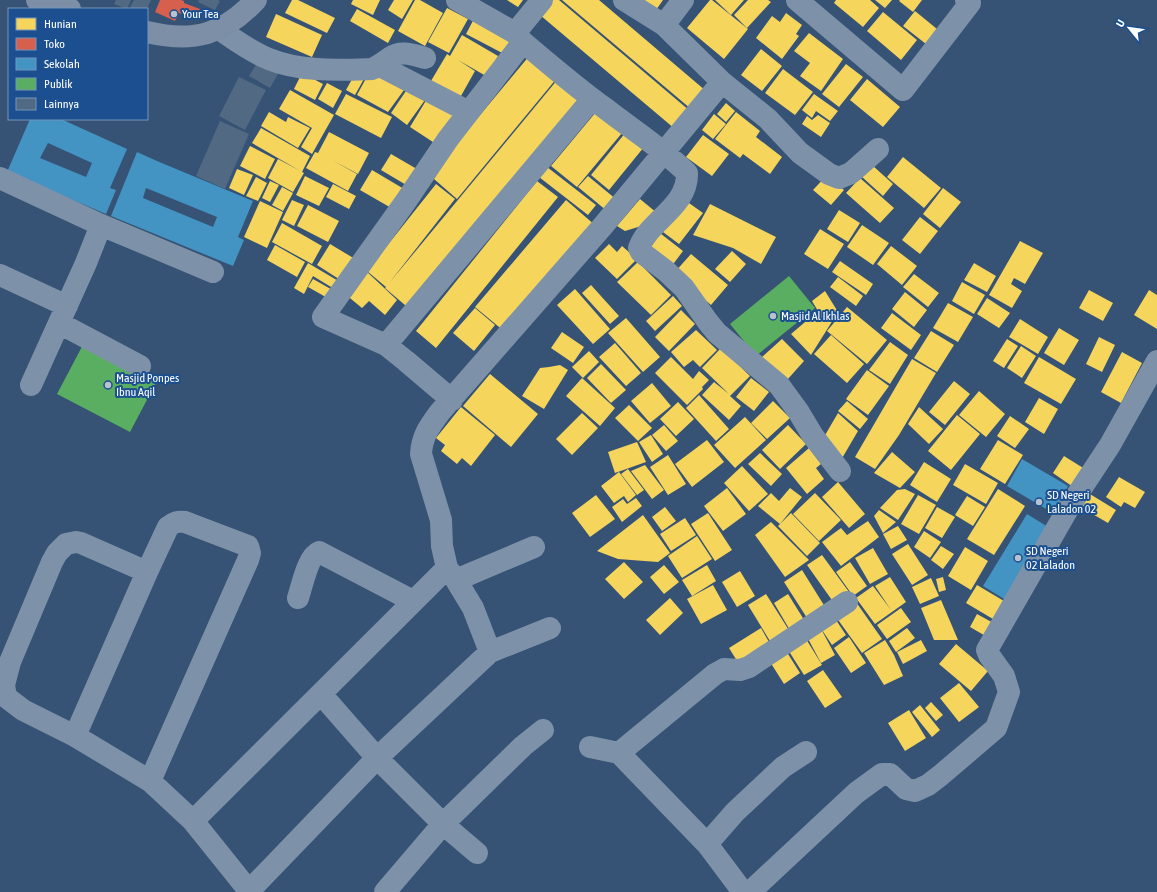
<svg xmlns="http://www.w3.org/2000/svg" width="1157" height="892" font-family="'Asap Condensed',sans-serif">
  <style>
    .homes { fill: #f6d55c }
    .shops { fill: #d6604d }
    .schools { fill: #4393c3; fill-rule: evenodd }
    .public { fill: #5aae61 }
    .building { fill: #526984 }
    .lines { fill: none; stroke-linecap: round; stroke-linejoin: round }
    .minor { stroke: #7d92a8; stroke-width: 22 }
    .major { stroke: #7d8ea7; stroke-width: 22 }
    .poi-dot { fill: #b9c2ce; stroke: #1b4f8f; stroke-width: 1.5 }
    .labels { text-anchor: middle; stroke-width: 4; stroke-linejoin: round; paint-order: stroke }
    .poi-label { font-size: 12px; fill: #fff; stroke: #1b4f8f; text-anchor: start }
  </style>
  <rect width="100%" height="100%" fill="#365274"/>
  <path class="homes" d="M292,0H298L335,18L327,33L285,13Z
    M353,0H380L373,15L351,4Z
    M394,0H413L402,19L388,10Z
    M415,0H420L443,13L425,46L398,31Z
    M507,0H523L518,7Z
    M553,0H559L690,111L675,129L540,15Z
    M562,0H599L706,91L691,109Z
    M642,0H663L656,10Z
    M710,0H712L748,29L724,59L687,28Z
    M715,0H744L731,15Z
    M748,0H768L771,2L747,28L734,15Z
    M836,0H870L879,8L863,27L834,3Z
    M875,0H892L885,8Z
    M900,0H922L913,12L899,1Z
    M447,8L468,19L449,53L428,42Z
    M357,9L395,30L388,43L350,21Z
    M915,11L937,29L926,44L903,26Z
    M883,12L917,40L901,60L867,31Z
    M786,13L802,25L796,34L799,36L782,59L756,38L772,16L780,22Z
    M276,14L322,35L312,57L266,37Z
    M476,15L516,37L506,55L466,34Z
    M809,33L843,59L821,91L800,76L810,63L794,51Z
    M462,35L498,56L486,76L458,60L475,71L457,103L428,86L447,54L450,56Z
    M761,49L782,66L762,91L741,75Z
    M530,55L557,78L457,199L434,179L441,162Z
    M846,64L863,77L839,107L822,94Z
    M783,69L813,92L795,115L765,93Z
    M370,71L404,90L388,112L357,95Z
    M356,72L365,77L355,95L346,90Z
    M302,73L323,84L315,100L294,89Z
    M558,79L586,101L412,311L385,288L386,287L367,271L436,184L455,199L390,282Z
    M867,79L900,107L883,127L850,100Z
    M327,83L342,91L333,108L318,99Z
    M408,88L425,100L407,125L391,113Z
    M290,90L334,115L312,154L301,147L312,128L279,109Z
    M346,94L392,117L381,138L335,114Z
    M430,94L457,111L436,144L410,127Z
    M814,94L838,111L830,121L816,111L812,118L802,110Z
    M726,103L735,111L726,122L717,114Z
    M269,112L286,122L288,117L310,128L298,148L261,126Z
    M596,112L622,133L577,187L551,166Z
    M736,112L760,131L756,137L782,157L770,174L743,154L740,158L715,139Z
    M714,114L726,124L713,139L702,130Z
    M818,115L830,123L821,137L802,124L807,116L812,120Z
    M261,128L310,156L302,172L252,143Z
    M329,132L369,153L358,174L332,160L357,174L348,191L306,168L315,152L318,153Z
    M626,132L644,147L609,190L591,175Z
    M703,135L729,154L712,176L686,157Z
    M250,146L275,159L265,179L240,166Z
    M391,154L422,172L413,189L381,170Z
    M903,157L941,188L924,208L887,177Z
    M278,159L304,173L293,192L268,178Z
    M872,165L893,184L883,196L861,176Z
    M547,167L596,205L588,215L539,177Z
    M237,169L253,175L244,195L229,188Z
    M372,170L404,189L393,209L360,190Z
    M827,175L844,190L831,205L813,190Z
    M305,176L329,188L319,206L296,195Z
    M588,176L617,200L607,211L578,187Z
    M256,177L267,183L258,201L246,196Z
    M860,178L894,208L880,223L846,193Z
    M270,181L279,185L270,202L262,198Z
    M537,181L558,197L436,348L416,331Z
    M333,184L356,196L349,209L326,197Z
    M282,187L293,193L283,211L272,205Z
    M943,188L961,202L940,228L923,214Z
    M682,198L703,213L679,244L659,229Z
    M640,199L657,213L648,224L625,231L617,226Z
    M292,200L304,205L294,226L282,220Z
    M566,200L596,226L505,332L475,307Z
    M260,201L283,212L267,248L244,237Z
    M710,204L776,237L761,264L733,248L693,235Z
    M308,205L339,221L328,242L297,226Z
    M839,210L860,223L848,242L827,229Z
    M920,217L938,231L920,254L902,240Z
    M282,223L322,246L312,264L272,242Z
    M862,225L889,243L873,265L847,247Z
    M820,229L844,244L828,269L804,254Z
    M656,230L683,251L668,271L641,249Z
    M1020,241L1043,253L1025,284L1014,278L1011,284L1022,291L1012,308L989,295Z
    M330,244L355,259L342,281L317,265Z
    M609,244L617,252L622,246L637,259L617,279L595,258Z
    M275,245L305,262L297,277L267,260Z
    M891,246L917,266L902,285L877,264Z
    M732,251L746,264L730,282L715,269Z
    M691,254L728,285L711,305L674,273Z
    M840,261L873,284L866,295L832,272Z
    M638,262L671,295L651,315L617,282Z
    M308,263L340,282L336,290L313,276L304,294L294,288Z
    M974,263L996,276L987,292L964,280Z
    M365,270L397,300L385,315L369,301L362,308L345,294Z
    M914,274L939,293L928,307L903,287Z
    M838,277L863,296L856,306L830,287Z
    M313,279L336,292L331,300L308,287Z
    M962,282L985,295L974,314L952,301Z
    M591,285L619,316L610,324L582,293Z
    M575,289L610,329L593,344L557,305Z
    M1089,290L1113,303L1103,321L1079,308Z
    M1149,290L1157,295V329L1134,315Z
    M825,291L838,312L811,355L791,334L818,311L812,301Z
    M905,292L927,310L914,327L892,309Z
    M673,296L682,306L655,331L646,321Z
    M987,298L1010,313L999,328L977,314Z
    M948,303L973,317L958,342L933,328Z
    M847,307L887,340L867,364L827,331Z
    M475,308L495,325L474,351L453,333Z
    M681,310L695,324L669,351L655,337Z
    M892,313L921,335L911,350L881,328Z
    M626,318L660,357L643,372L608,333Z
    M1020,319L1048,337L1038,354L1009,337Z
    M1059,328L1079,340L1064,365L1044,353Z
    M696,330L717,350L700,367L693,360L684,367L671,352Z
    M931,331L954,345L937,372L914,358Z
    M562,332L584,347L573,363L551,348Z
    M831,335L864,364L847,383L814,354Z
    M1099,337L1115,345L1102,372L1086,364Z
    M782,339L804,361L787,380L762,357Z
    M1007,339L1018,346L1004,368L993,361Z
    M890,342L908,355L890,384L869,370Z
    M615,343L641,373L626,386L599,357Z
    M1021,346L1036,356L1022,378L1007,368Z
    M721,348L750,376L730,396L741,406L729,420L702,395L714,382L729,394L702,368Z
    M589,351L599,362L583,378L572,367Z
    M1122,352L1142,363L1121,403L1101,392Z
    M671,357L693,379L699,371L709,380L702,387L703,389L687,405L655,373Z
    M1039,357L1076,379L1061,404L1024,383Z
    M912,359L936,373L899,435L875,469L855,457Z
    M601,364L626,390L611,403L587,378Z
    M560,365L568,370L544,409L522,396L540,368L549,367Z
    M867,370L889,386L868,415L846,399Z
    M490,374L538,414L511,447L463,406Z
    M582,378L615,408L600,426L566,396Z
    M751,378L769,392L754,411L736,397Z
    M954,381L970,394L945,425L929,412Z
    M652,383L671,406L650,423L631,401Z
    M979,391L1005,414L986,437L959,415Z
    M699,395L729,429L716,441L686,408Z
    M1039,398L1058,409L1044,434L1025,422Z
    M773,401L790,418L767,439L751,423Z
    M847,401L868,419L860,429L838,411Z
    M678,402L694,419L676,436L660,419Z
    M629,405L652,428L638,441L615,418Z
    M461,407L495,435L471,466L462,458L457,464L441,451L445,445L436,438Z
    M919,407L943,429L929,444L908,424Z
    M582,413L598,428L572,455L556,439Z
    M838,413L858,431L841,460L821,442Z
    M957,415L980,434L951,470L928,451Z
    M1010,416L1029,429L1015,448L997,436Z
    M745,417L766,440L735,468L714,445Z
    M664,425L678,441L666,451L652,435Z
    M788,425L806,444L780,469L762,450Z
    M651,435L663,454L652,462L639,442Z
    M707,440L724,462L692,487L675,464Z
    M998,440L1023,455L1005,484L980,469Z
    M637,442L646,462L615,473L608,452Z
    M809,448L821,464L816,468L824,479L807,494L786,468Z
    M892,452L915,472L900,488L874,473Z
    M760,453L782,474L771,486L748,464Z
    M668,455L686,484L668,495L650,467Z
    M1064,456L1088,471L1076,489L1053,473Z
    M924,462L951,479L937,502L910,485Z
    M965,464L998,483L986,504L953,485Z
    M645,465L664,490L652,499L631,471Z
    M742,466L768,494L749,511L724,483Z
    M628,469L644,490L637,495L621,474Z
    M619,472L636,495L628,502L624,496L614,503L601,486Z
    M1119,477L1145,492L1135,508L1124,502L1121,507L1106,497Z
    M838,482L865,514L849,528L822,497Z
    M727,488L746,514L723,531L704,506Z
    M790,488L802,497L780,524L758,506L771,493L779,501Z
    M905,489L915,494L898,520L880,508L897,490Z
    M998,489L1025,506L994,555L967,539Z
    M1085,491L1116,510L1108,523L1077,505Z
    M815,493L841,520L819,541L793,514Z
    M596,495L615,519L590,537L572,513Z
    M918,495L936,505L919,534L901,524Z
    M967,496L985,507L973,526L955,515Z
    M636,498L642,506L622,522L612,507L623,499L627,504Z
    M665,507L676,521L662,531L652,517Z
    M937,507L955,517L942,538L925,528Z
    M879,510L896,522L883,533L874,516Z
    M708,513L732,550L715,561L691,524Z
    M791,513L820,543L807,556L778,526Z
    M643,515L670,553L658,562L618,559L597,551Z
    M685,518L696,535L671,551L660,534Z
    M868,521L879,537L841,566L822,542L841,528L847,535Z
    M771,522L809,560L785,577L755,535Z
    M898,526L907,540L891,549L883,534Z
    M924,531L941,542L930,558L914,547Z
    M697,536L712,559L682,578L668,556Z
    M908,544L928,575L912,585L892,554Z
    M941,546L954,554L943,569L931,560Z
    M965,547L988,561L971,590L948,576Z
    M873,548L888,574L870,584L855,558Z
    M822,555L849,592L834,603L807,565Z
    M624,562L643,582L624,599L605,579Z
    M850,562L867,586L853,596L836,572Z
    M664,565L679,582L664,594L650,577Z
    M707,565L716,581L692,596L682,580Z
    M802,570L827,610L809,621L784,582Z
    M740,571L755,596L737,607L722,582Z
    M890,577L906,602L875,624L856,598L873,586L891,610L875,586Z
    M943,577L946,590L939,592L936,579Z
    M931,578L939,596L920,604L912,587Z
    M713,585L727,610L701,624L687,599Z
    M977,585L1009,604L998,622L966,603Z
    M766,594L792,635L773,646L748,605Z
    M788,594L806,623L791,632L774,603Z
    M670,598L683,613L660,635L646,620Z
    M941,600L958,640H934L921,608Z
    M856,602L882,639L862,653L836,617Z
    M901,608L911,622L887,639L877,625Z
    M977,614L997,625L989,638L970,627Z
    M834,617L846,635L832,645L820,627Z
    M819,625L835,655L821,663L805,633Z
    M761,628L773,649L742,669L729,648Z
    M907,628L915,638L896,652L889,641Z
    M803,634L822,665L804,675L785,645Z
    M849,637L866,663L851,673L834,648Z
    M885,640L894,655L903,676L884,685L864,653Z
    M921,640L927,651L903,664L897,652Z
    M956,644L988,671L971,691L939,664Z
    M783,646L800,673L784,684L767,657Z
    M823,670L842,697L825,708L807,681Z
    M959,683L979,707L959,722L940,698Z
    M931,702L943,715L936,721L925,708Z
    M920,705L940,730L932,737L912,712Z
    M909,710L926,738L905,751L888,723Z"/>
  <path class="shops" d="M160,0H181L184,1V3L200,9L196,19L179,13L175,21L155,12Z"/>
  <path class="schools" d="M30,119H61L127,149L110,188L116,190L106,214L7,172ZM48,143L92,163L86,177L40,158Z
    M137,152L157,161L253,201L238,237L244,240L233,266L111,216ZM146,188L217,217L213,227L143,198Z
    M1022,459L1068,486L1053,513L1007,486Z
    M1027,514L1053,530L1009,602L983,586Z"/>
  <path class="public" d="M789,276L815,308L756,356L730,324Z
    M86,339L159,377L130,432L57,394Z"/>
  <path class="building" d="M116,0H131L127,9L114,4Z
    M134,0H151L147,9H135L130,7Z
    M199,0H218L220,1L215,10L198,2Z
    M259,60L279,72L270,88L249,76Z
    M239,77L266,90L245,130L219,116Z
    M220,121L249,134L225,189L196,176Z"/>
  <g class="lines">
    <path class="minor" d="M457,0L515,33L523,42C550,65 577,88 606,109C633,130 663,149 687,173C688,207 649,220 639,248L641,252L666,271L684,288L708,322L717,333L779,385L798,411L813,436L840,471
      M624,0L664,25L722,82L768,119L800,153L829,174L839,178L851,173L878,149
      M797,0L903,90L970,3L966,0
      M664,25L683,0
      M219,29C235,40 251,52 269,59C300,72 339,70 372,69C379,66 384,62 391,57C401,50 414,55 425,58
      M515,33L542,0
      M380,66L469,112
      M0,178L101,225L213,272
      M0,275L67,306
      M59,323L140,366
      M386,345L592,99
      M31,385L86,263L101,225
      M452,400L406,361L386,345L323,317L406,201L448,139L523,42
      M147,572L81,543L76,542L66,544L57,553L52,562L10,662L4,685L6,697L23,710L75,736L150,781L193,821L250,892
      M456,580L534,547
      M298,598C302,586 308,556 319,552L413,601
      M490,652L473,608L456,580L447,568L442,546L441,520L421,454C422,436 429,427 440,412L602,227L722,82
      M321,694L377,758L443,824L477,853
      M75,736L147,572L168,527C174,522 178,521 185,522L248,546L250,553L248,560L150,781
      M590,747L619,753L707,844L743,892
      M619,753L715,674L724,669L740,670L749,667L847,602
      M193,821L447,568
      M707,844L735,812L783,767L806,752
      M249,891L377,758L490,652L550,628
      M385,892L443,824L523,746L543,730
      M750,892L856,793L882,774H890L906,789L915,791L928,785L941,775L996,728L1009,692L1004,676L989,655L987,650L1069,507L1110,445L1157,361"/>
    <path class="major" d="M37,0L70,9
      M147,32C194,43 223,35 256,0"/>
  </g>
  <g class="poi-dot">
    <circle cx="174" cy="14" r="4"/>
    <circle cx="773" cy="316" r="4"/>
    <circle cx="108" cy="385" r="4"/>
    <circle cx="1039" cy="502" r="4"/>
    <circle cx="1018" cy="558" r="4"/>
  </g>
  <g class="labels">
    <g class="poi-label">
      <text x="182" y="18">Your Tea</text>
      <text x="781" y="320">Masjid Al Ikhlas</text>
      <text x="116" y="382">Masjid Ponpes<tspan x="116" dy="14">Ibnu Aqil</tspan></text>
      <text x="1047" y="499">SD Negeri<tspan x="1047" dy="14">Laladon 02</tspan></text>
      <text x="1026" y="555">SD Negeri<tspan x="1026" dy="14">02 Laladon</tspan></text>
    </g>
  </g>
  <rect x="8" y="8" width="140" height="112" fill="#1b4f8f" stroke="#7695bc"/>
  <rect x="16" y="18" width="20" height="12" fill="#f6d55c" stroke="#7695bc"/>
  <text x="44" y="28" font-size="12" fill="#ffffff">Hunian</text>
  <rect x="16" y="38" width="20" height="12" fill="#d6604d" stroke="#7695bc"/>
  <text x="44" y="48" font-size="12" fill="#ffffff">Toko</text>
  <rect x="16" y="58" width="20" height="12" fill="#4393c3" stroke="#7695bc"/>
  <text x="44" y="68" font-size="12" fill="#ffffff">Sekolah</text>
  <rect x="16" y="78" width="20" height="12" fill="#5aae61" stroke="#7695bc"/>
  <text x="44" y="88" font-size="12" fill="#ffffff">Publik</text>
  <rect x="16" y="98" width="20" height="12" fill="#526984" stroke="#7695bc"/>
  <text x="44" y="108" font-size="12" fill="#ffffff">Lainnya</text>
  <g transform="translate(1129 28) rotate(299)" stroke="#1b4f8f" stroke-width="3" paint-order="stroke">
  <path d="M0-3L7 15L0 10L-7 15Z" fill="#ffffff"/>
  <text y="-6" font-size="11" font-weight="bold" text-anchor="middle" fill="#ffffff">U</text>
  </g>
</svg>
